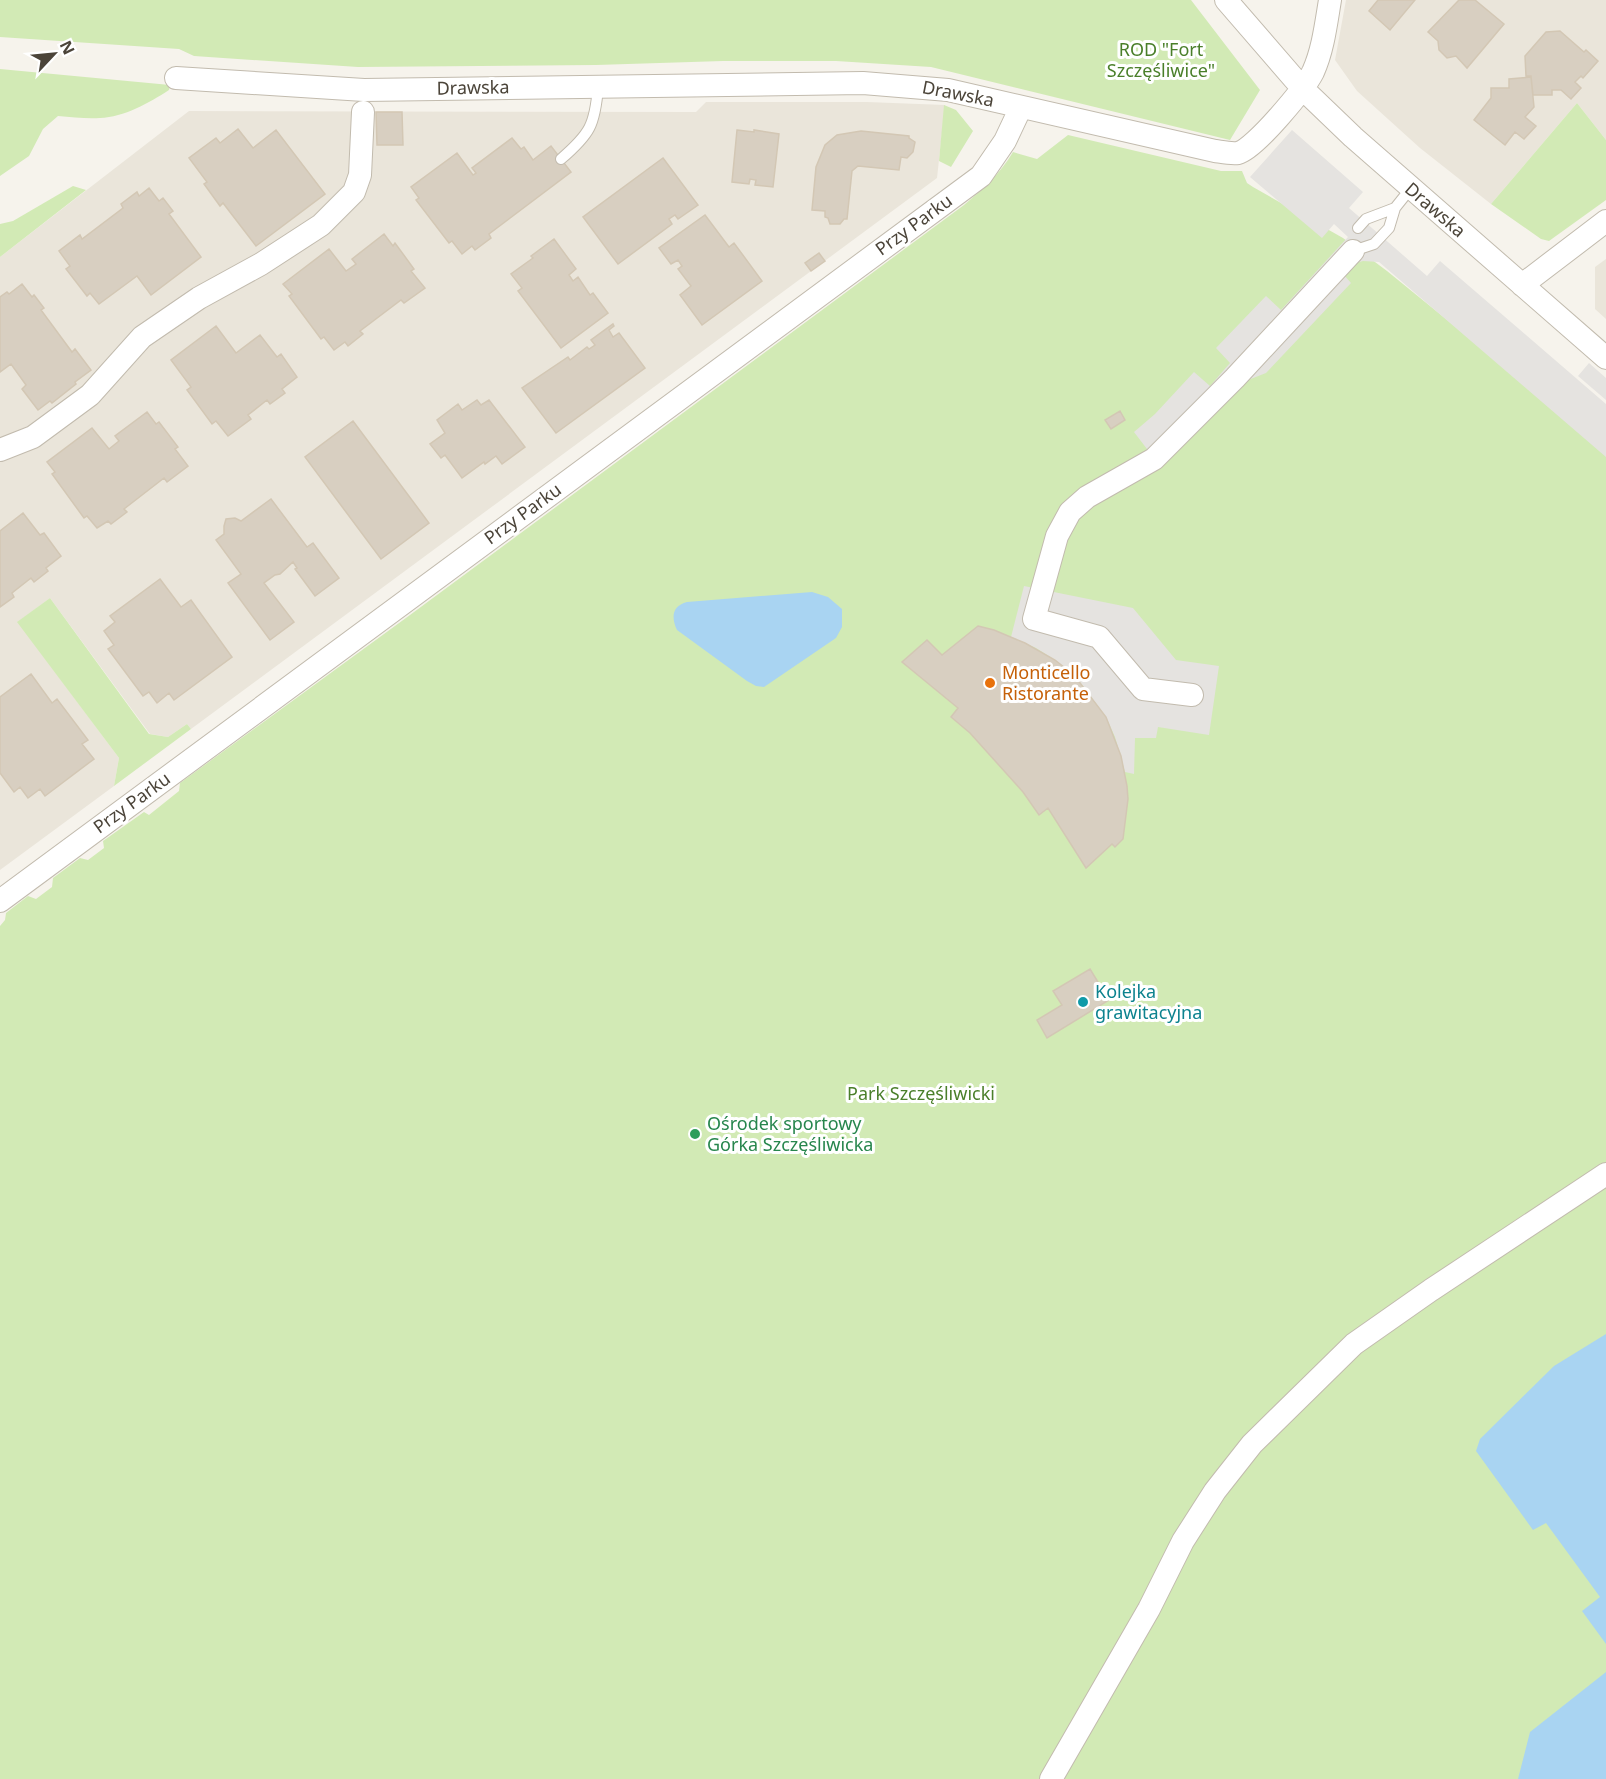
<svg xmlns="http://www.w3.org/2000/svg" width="1606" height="1779" font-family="'Noto Sans',sans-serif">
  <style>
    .residential { fill: #eae5da }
    .green { fill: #d2eab5 }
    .parking { fill: #e5e3e0 }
    .water { fill: #a9d4f2 }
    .building { fill: #d8cfc1; stroke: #d3c7b4; stroke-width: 1.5 }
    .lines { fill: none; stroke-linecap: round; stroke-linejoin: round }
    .lane-casing { stroke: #c2bbae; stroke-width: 12 }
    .street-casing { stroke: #c2bbae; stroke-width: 24 }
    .lane { stroke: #fff; stroke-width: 10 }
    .street { stroke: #fff; stroke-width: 22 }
    .food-dot { fill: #e8710a; stroke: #fff; stroke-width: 2 }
    .culture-dot { fill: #0f9aa8; stroke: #fff; stroke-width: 2 }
    .leisure-dot { fill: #2e9e5b; stroke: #fff; stroke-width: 2 }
    .labels { text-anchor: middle; stroke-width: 6; stroke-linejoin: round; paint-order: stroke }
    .park-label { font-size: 18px; fill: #4a7f2a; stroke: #fff }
    .street-label { font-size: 18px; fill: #4b4439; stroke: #fff }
    .food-label { font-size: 18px; fill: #c56008; stroke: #fff; text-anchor: start }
    .culture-label { font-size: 18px; fill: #0d838f; stroke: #fff; text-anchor: start }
    .leisure-label { font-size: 18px; fill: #27864d; stroke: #fff; text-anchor: start }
  </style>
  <rect width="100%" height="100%" fill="#f6f3ec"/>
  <path class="residential" d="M1346,0H1606V140L1577,103L1491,204L1420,148L1357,91L1335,60Z
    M706,102H867L945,105L937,178L191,729L187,724L168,737L150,734L50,598L18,622L119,758L114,786L0,870V257L189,111L696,112Z
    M1606,259V319L1595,309V267Z"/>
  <path class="green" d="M0,0H1191L1260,90L1230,140L931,67L836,61H723L596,65L358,67L194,56L179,49L0,37Z
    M0,69L170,85L169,90C149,103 124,117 100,118C87,119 72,117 58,116L43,129L29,156L0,176Z
    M1577,103L1606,140V200L1549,241L1541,239L1491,204Z
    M944,105L956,110L973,131L951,167L939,161Z
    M1068,135L1221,171H1242L1247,183L1253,187L1343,238L1387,271L1606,449V1779H0V926L5,920L6,913L28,896L36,899L52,887L53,878L80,858L88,860L104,848L103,841L144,812L149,815L179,791L180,783L410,615L964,205C983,189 1000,174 1013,152L1037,159Z
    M73,186L86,190L0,257V224L13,221Z
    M50,598L149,734L168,737L187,724L191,729L114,786L119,758L17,622Z"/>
  <path class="parking" d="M1292,130L1363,192L1349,208L1427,276L1440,261L1606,404V457L1379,262L1363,261L1356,263L1344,275L1351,283L1266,373L1243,382L1160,466L1134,432L1155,414L1194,372L1210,386L1230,363L1216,348L1266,296L1281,310L1348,237L1334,224L1322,238L1250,177Z
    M1589,363L1606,378V400L1578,376Z
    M1024,586L1133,608L1176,660L1219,666L1209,735L1158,727L1156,738H1135L1134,774L1125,772L1115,737L1106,717L1083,686L1074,675L1055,660L1036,648L1011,637Z"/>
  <path class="water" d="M812,592L828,597L842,609V627L836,638L764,687L756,686L747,681L677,630C671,617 672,606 687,602Z
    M1606,1334V1644L1582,1611L1600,1597L1546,1523L1533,1530L1476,1451L1480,1439L1554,1366Z
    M1606,1672V1779H1518L1530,1732Z"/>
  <path class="building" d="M1378,0H1415L1390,30L1369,11Z
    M1459,0H1475L1504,24L1467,68L1456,56L1447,58L1439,50L1438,41L1428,32Z
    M1560,31L1584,52L1586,50L1598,61L1583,78L1581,76L1575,82L1581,88L1571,99L1561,90H1552V95H1533L1531,76H1526L1525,56L1546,32Z
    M1531,77L1534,107L1525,117L1536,126L1524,139L1515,132L1505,145L1474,120L1491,98V88H1509V79Z
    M376,112H402L403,145H377Z
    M238,129L253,148L276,130L325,194L256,246L223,203L220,206L204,184L207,182L189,158L216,138L220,143Z
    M737,130L754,132V130L779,134L773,187L755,185L756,180L750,179L749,184L732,182Z
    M861,131L909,136V138L915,142L913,152L907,158L901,157L899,170L858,166L852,171L847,219H844L840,224H830L828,218L825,217V211L812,210L816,167L825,145L837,135Z
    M512,138L521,149L524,147L533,160L551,146L571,172L489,234L491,238L475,250L472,246L462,254L452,241L449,243L416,200L419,198L411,187L457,153L473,175L476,173L472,168Z
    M663,158L698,205L678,219L675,215L669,219L672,224L618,264L583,217Z
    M149,188L159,201L163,198L173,211L169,214L201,257L151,295L137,276L99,304L90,293L87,296L66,269L70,266L59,251L80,235L82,239L123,208L121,204L137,192L139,196Z
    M705,215L729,247L734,243L762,281L702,325L680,295L691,286L678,269L682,266L678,260L671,264L659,248Z
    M384,234L393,246L395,243L414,269L411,271L425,288L404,303L401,300L360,331L363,334L348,346L345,342L334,350L324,337L321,339L289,296L292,294L283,284L329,249L346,271L356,264L352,259Z
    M554,239L576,269L569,275L573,281L578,277L590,295L593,293L608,313L561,348L518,291L522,288L511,274L533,258L531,256Z
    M819,253L825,261L811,271L805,263Z
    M22,284L32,297L34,295L44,308L41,310L72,352L75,349L91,370L75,382L76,384L52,403L50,401L38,410L22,389L26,385L11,364L0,372V297L7,292L9,294Z
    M613,324L614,326L609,330L613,337L619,333L645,368L556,433L522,388L568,357L570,360L587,347L589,349L595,345L591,340Z
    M216,326L236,353L260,335L277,357L281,354L297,377L282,389L285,393L270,404L267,400L248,415L251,419L228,436L216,421L212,424L187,390L191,387L171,360Z
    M477,400L481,405L489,400L525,447L502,464L496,456L485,464L484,462L462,478L445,455L441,458L430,444L445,433L437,420L458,404L462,410Z
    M1120,411L1125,420L1111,429L1105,420Z
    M147,412L156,424L159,422L178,447L175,449L188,466L167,482L164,478L124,509L127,512L111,524L108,521L97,528L87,516L84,518L52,474L55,472L47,462L92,428L109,449L119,441L115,436Z
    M353,421L429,523L381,559L305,457Z
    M271,499L307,547L313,543L339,578L315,596L295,569L297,568L293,562L280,574L275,575L264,583L294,622L270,640L228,583L241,574L216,540L224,534V526L226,519L235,518L241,521Z
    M23,513L40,535L44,533L61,556L46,568L48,571L34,582L31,578L12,593L14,597L0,607V531Z
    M160,579L181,607L191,600L232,657L174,700L169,693L157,703L149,692L143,696L108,649L114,645L104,631L115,622L110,616Z
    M978,626L994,630L1025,643L1055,660L1074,675L1106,717L1121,756L1127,786L1128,799L1123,839L1115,847L1112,844L1086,868L1048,808L1039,815L1023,792L970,733L951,717L958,708L902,662L927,640L942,655Z
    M31,674L52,703L57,699L88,740L82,744L94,759L45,796L40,789L28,798L20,787L14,792L0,773V697Z
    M1090,969L1109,1000L1047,1038L1037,1020L1062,1005L1053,991Z"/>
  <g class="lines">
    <defs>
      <path id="lane" d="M561,159C590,134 595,125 598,87
        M1358,228L1366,219L1395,208
        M1353,251L1374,244L1389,228L1395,208L1411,188"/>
      <path id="street" d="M1226,0L1303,89L1353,137L1606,358
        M176,78L364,90L863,83L948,90L1215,151C1222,152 1231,154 1238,153C1255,149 1305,88 1313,72C1323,50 1326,24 1330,0
        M1522,285L1606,221
        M0,450L33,437L90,395L142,337L199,298L261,264L321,225L354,192L360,175L363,112
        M1192,695L1143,689L1099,637L1034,619L1057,536L1070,512L1087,497L1154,459L1235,378L1353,251
        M0,901L981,176L1005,141L1021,107
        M1051,1779L1149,1609L1183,1541L1215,1491L1252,1444L1354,1344L1431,1290L1606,1174"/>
    </defs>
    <use href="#lane" class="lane-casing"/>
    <use href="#street" class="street-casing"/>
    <use href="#lane" class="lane"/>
    <use href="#street" class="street"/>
  </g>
  <circle class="food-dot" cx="990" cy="683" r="6"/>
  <circle class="culture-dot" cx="1083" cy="1002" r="6"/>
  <circle class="leisure-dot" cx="695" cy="1134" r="6"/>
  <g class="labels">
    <g class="park-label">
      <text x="1161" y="56">ROD "Fort<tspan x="1161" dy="21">Szczęśliwice"</tspan></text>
      <text x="921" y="1100">Park Szczęśliwicki</text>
    </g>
    <g class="street-label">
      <text transform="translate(473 88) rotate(-1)" y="6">Drawska</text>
      <text transform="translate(958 94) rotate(11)" y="6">Drawska</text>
      <text transform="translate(1435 210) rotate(41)" y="6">Drawska</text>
      <text transform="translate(914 225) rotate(-36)" y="6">Przy Parku</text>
      <text transform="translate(523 514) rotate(-36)" y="6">Przy Parku</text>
      <text transform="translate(132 803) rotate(-36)" y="6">Przy Parku</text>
    </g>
    <g class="food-label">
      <text x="1002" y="679">Monticello<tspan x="1002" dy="21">Ristorante</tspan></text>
    </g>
    <g class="culture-label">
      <text x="1095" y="998">Kolejka<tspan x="1095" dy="21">grawitacyjna</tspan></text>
    </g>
    <g class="leisure-label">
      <text x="707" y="1130">Ośrodek sportowy<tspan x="707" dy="21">Górka Szczęśliwicka</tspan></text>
    </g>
  </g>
  <g transform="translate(54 54) rotate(64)" stroke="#ffffff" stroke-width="4.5" paint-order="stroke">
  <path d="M0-4.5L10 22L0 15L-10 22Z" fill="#4b4439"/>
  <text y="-9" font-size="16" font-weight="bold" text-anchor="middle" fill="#4b4439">N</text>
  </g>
</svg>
